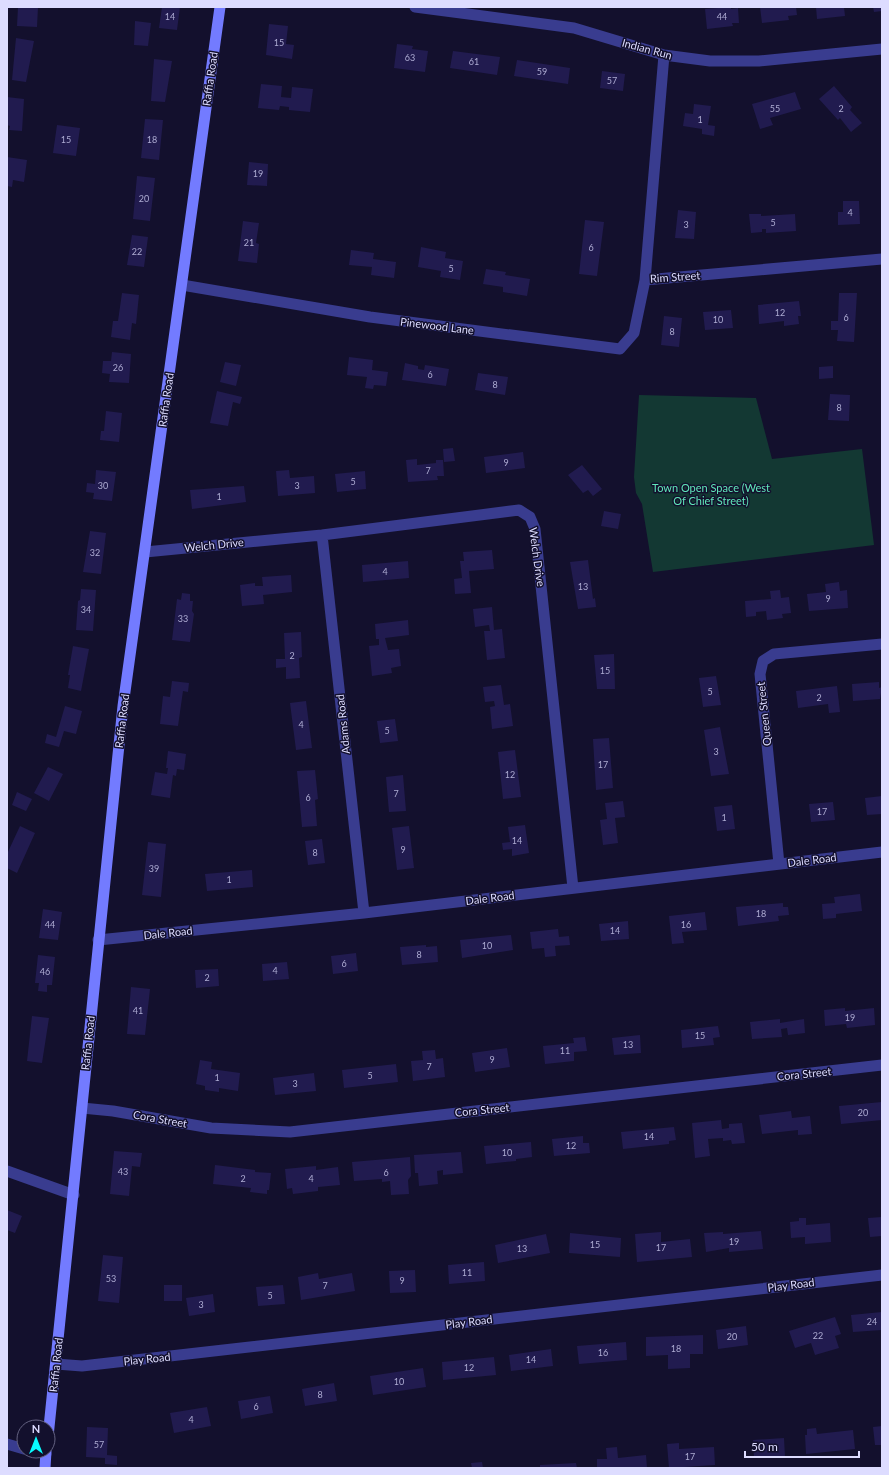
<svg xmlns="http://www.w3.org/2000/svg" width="889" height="1475" font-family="Lato,sans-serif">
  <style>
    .green { fill: #133833 }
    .building { fill: #211b4f }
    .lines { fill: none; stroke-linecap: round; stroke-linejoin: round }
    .minor { stroke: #393c8f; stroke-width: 11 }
    .secondary { stroke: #737bff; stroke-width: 11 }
    .labels { text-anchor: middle; stroke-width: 3; stroke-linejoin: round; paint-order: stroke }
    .number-label { font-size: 9px; fill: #aeacd3 }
    .street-label { font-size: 11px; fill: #dddcff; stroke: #13102d }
    .park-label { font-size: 11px; fill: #60e8ba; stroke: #13102d }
  </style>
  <rect width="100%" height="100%" fill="#13102d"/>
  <path class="green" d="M639,395L756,398L772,459L862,449L874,545L653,572L642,504L636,493L634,477Z"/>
  <path class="building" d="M18,7H38L37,27L17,26Z
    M162,7H180L177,30L159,28Z
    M731,7V9L738,8L739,23H732L733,26L707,29L705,9Z
    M760,7H796L797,15L788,16L789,20L762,23Z
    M816,7H844L845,16L817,19Z
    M873,7H882V11L874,12Z
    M135,21L151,23L148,46L134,45Z
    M269,24L288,26L286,44L294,45L292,59L266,55Z
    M16,38L34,41L26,82L12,80Z
    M397,44L413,46L412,49L428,51L425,72L394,68Z
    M453,51L500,57L497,75L450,68Z
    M154,59L172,61L165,102L151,101Z
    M517,60L570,68L568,84L514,76Z
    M602,71L625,74L623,91L600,88Z
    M261,84L282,86L281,97L291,98L292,87L313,89L310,112L289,110V107L280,106L279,110L258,108Z
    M834,86L852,107L850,110L862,123L851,132L840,118L838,120L819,99Z
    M795,92L801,109L770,118L773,125L760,129L752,104Z
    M7,97L24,99L22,131L9,130L10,126L7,125Z
    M694,104L711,106L708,125L715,126L714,136L702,134V129L683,126L685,113L693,114Z
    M145,119L163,120L159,160L141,158Z
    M57,125L80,128L76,156L53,153Z
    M7,157L27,160L24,182L13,180L12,187L7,186Z
    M249,162L268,164L267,186L247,185Z
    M137,176L155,178L150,221L133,219Z
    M843,201H859L860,224L838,225V212H843Z
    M678,210L696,212L694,239L675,238Z
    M749,214H761V216L795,214L796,231L766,233V229H762V232L751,233Z
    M585,220L604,222L597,276L579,274Z
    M243,221L259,223L256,243L259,244L257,263L238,261Z
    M132,235L148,237L144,267L127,265Z
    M421,247L446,252L445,258L463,261L460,280L440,277L441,271L418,267Z
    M351,250L374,253L373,259L396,262L394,278L371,275L372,267L349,265Z
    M486,269L506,272L505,275L530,279L527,296L503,292V287L483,284Z
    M122,293L139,295L136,324L132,323L130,340L111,337L113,321H118Z
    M839,293H857L854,342L837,341L838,330H831V321H838Z
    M799,301L801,316H798L799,324L784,326V321L759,324L758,305Z
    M731,310L733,328L705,330L703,312Z
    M664,316L682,318L679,347L661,345Z
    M112,352L131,354L129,383L109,382L110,374L102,373L103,361H111Z
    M349,357L373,360L372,370L388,372L386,386L374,385L373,389L365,388L367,377L347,375Z
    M225,362L241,365L236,386L220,382Z
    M405,363L418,366V369L424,370L425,365L449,369L446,386L402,380Z
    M833,366V378L819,379V367Z
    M478,373L508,377L505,395L475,390Z
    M217,391L242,397L240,404L233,402L228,426L210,423Z
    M830,394L850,395L849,421L828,420Z
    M106,411L122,413L119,442L100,440L101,431H104Z
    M453,448L455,461L444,462L443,449Z
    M523,452L525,468L486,473L484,457Z
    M417,459V465L436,463V460H443L444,476H437L438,480L408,482L406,460Z
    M582,465L602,489L593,496L588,490L583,493L568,475Z
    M96,470L116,472L112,501L93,499L94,493L86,492L87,483L95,484Z
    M289,470L290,478L314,476L315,493L278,496L276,471Z
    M365,471L366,489L337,492L335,474Z
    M244,486L246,502L192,509L190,490Z
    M604,511L621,514L618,529L601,526Z
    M90,531L106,533L101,574L83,572Z
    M492,550L494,569L469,571L471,593L455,594L454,579L462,578L460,561H464L463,552Z
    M588,560L593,599L595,598L596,607L578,609L570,562Z
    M408,561L409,578L363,582L362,565Z
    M291,575L292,592L263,595L264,604L242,606L240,585L255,583V586H263L262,577Z
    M839,582L840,591L847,590L848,608L809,611L807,594L826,592L825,584Z
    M81,589L96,590L93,631L76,630L78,601L80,600Z
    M780,590L781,598L789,597L791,613L782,614L783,618L767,620L766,611L756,612V616L746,617L745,601L771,599L770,591Z
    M182,593L190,594V601H193L192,611L194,614L190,642L172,640L177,599L181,600Z
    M492,607L494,630L502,629L505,658L487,660L484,631H490L489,625L475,627L473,609Z
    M408,620L409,635L385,638L388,650L399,649L401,666L391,668L392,673L372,676L369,646L379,645V639H376L375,624Z
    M301,632L302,657L299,658L300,678L286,679V667L276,668V659H285L284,633Z
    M73,646L89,649L81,691L68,688L70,675H68Z
    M614,654L615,689H597L594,655Z
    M716,676L721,705L703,707L699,678Z
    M172,681L189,683L188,692L183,691L178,726L160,724L163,696L170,697Z
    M879,682V688L882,687L880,699L853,701L852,684Z
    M501,685L504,705L510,704L513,726L492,729L490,707L495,706L494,701L485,702L483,687Z
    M837,686L840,712L829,713L828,704L798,708L796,691Z
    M306,701L312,748L296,750L290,703Z
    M65,706L82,711L76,734L64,731L59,747L45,743L47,734L56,737Z
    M395,719L398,741L380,743L377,721Z
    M720,727L729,774L711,776L704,730Z
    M609,738L613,788L596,790L593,739Z
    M515,750L521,797L503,799L498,752Z
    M168,751L186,754L184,770L177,769L176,776L173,775L170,798L151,795L155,772L167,774L168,768H166Z
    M48,767L63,774L49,801L34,793Z
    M315,770L318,799L315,800L317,826L302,827L297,771Z
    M403,775L406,811L389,812L386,777Z
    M17,792L32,799L26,811L12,805Z
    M882,796V814L867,815L865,798Z
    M623,801L625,817L615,818L618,843L603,845L600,820L607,819L605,803Z
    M833,802L835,820L811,822L809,804Z
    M732,805L735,829L717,831L714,807Z
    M525,825L529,853L512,856V849L503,850L502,843L510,842L508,827Z
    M20,826L35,833L17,873L7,868V854Z
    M409,826L414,868L397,870L392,828Z
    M322,839L325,863L308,865L305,841Z
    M148,842L166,844L161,897L142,895Z
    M252,870L253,887L207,891L205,874Z
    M860,894L862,911L836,914V918L823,919L822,904L835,903L834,897Z
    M783,903V907H788L789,915L778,916L779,921L738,926L736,907Z
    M43,909L62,912L58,940L39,938Z
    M705,912L707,930L682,932L684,943L672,944L669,916Z
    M628,921L629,939L601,941L599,924Z
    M558,929L559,937L569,936L570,945L555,946L556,956L545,957L544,948L532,949L530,932Z
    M511,935L513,950L462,958L460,940Z
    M426,945V947L437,946L438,962L402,965L400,947Z
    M356,953L358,971L333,974L331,956Z
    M38,955L55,957L52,985H47V992L38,991L39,983H35Z
    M287,962L289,979L263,981L262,964Z
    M218,969L219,986L196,988L195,970Z
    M131,987L150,989L145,1035L127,1034Z
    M845,1008V1011L874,1008L875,1025L847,1028L846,1024L825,1026L824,1010Z
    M32,1016L49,1018L42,1063L27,1061Z
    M780,1019V1023L804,1019L805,1033L788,1035L787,1028L781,1029L782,1037L752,1039L750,1022Z
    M718,1026L720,1037L713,1038L714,1045L682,1048L681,1030Z
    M640,1035L641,1053L614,1055L612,1038Z
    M585,1037L587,1051L574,1052V1061L545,1064L543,1046L574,1043L573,1038Z
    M507,1048L510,1067L475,1072L472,1053Z
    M435,1050L436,1059L443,1058L445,1077L413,1081L411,1061L423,1060L422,1051Z
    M200,1060L212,1062L211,1069L240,1073L238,1091L219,1088V1092L205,1090V1086L196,1084Z
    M396,1064L398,1082L344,1088L342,1070Z
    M314,1073L316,1091L275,1095L273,1078Z
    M882,1102V1120L841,1124L839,1106Z
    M791,1111L792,1118L810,1116L812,1134L798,1135V1130L762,1134L759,1115Z
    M721,1120L722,1129L729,1128V1124L742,1123L745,1143L732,1144L731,1140L723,1141V1138L708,1139L710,1156L695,1158L692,1123Z
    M674,1127L676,1140L669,1141V1144L623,1149L621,1132Z
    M583,1136V1143H589L590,1153L554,1156L552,1139Z
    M531,1142L532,1157L516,1159V1161L486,1164L484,1146Z
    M114,1151L142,1153L140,1167L132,1166L129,1196L110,1194Z
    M461,1152L463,1173L443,1175V1170L437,1171L438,1184L419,1186L418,1173H415L414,1155Z
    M410,1157L411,1176L408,1180L409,1194L391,1195L390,1181L382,1182V1179L354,1181L352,1162Z
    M215,1165L255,1170V1172L271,1173L269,1190H267V1194L250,1192L251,1188L213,1184Z
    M316,1166V1170L338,1167L340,1185L318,1187V1191L293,1194L292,1188L287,1189L285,1169Z
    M7,1210L22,1216L15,1233L7,1230Z
    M882,1217V1236L870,1237L868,1218Z
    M799,1218H806V1225L830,1223L831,1242L805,1244V1237L791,1238L790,1222L799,1221Z
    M761,1231L763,1249L729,1252V1248L706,1252L704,1233L723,1232V1234Z
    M661,1232V1242L690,1239L692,1257L637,1262L635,1234Z
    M570,1233L621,1238L620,1257L569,1253Z
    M546,1234L550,1253L498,1263L495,1245Z
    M103,1255L123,1257L119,1303L98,1301Z
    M484,1262L485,1281L449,1284L448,1265Z
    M415,1270L416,1292L390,1293L389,1271Z
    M318,1273L319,1279L352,1273L355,1291L301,1300L298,1277Z
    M164,1285H182V1301H164Z
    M283,1285L285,1304L258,1306L256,1287Z
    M213,1294L215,1312L189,1316L186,1298Z
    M882,1312V1330L853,1332L851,1315Z
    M835,1317L841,1334L835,1336L839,1348L815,1355L811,1343L795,1348L789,1331Z
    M746,1326L748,1345L718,1349L716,1330Z
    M703,1335V1354H690V1368L668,1369V1355L646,1356V1337Z
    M626,1342L627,1360L579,1364L577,1346Z
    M551,1349L553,1366L511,1371L509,1355Z
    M494,1357L496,1375L443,1380L442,1362Z
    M423,1368L426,1387L373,1395L370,1376Z
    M334,1383L337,1401L305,1406L302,1389Z
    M270,1396L273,1413L241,1419L238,1401Z
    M207,1407L211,1426L174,1433L170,1413Z
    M882,1426V1445H875L873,1427Z
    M87,1427L108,1428L107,1455L117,1456V1465L105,1464V1458L86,1457Z
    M816,1428L817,1434L853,1430L855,1449L806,1454L805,1435H807V1429Z
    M784,1438L785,1457L754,1458L753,1440Z
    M679,1443V1449L714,1447L715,1465L669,1468L667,1444Z
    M617,1447L618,1458L646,1455L647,1468H597V1459H607L606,1448Z
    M482,1462L483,1468H472L471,1463Z
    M576,1463L577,1468H540V1465Z"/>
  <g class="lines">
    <path class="minor" d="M415,7L574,28L664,55L710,61H759L882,49
      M645,280L882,259
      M182,285L370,317L620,349L634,333L645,280L664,55
      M322,535L364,913
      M145,552L322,535L519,510L530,517L535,529L573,888
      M779,864L760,674L763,661L774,654L882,644
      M98,940L364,913L882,852
      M82,1108L113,1111L211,1128L290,1132L882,1065
      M7,1171L74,1195
      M56,1364L82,1366L882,1275
      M7,1444L24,1449
      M33,1451L46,1454"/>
    <path class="secondary" d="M48,1437L123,706L220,7
      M45,1468L46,1451"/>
  </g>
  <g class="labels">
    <g class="number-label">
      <text x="170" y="20">14</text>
      <text x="722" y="20">44</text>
      <text x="279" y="46">15</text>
      <text x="410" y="61">63</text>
      <text x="474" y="65">61</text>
      <text x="542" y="75">59</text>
      <text x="612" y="84">57</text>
      <text x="775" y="112">55</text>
      <text x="841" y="112">2</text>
      <text x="700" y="123">1</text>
      <text x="66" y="143">15</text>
      <text x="152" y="143">18</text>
      <text x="258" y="177">19</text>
      <text x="144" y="202">20</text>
      <text x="850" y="216">4</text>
      <text x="773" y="226">5</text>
      <text x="686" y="228">3</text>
      <text x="249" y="246">21</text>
      <text x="591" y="251">6</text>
      <text x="137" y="255">22</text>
      <text x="451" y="272">5</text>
      <text x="780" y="316">12</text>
      <text x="846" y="321">6</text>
      <text x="718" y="323">10</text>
      <text x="672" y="335">8</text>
      <text x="118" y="371">26</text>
      <text x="430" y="378">6</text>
      <text x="495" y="388">8</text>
      <text x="839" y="411">8</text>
      <text x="506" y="466">9</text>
      <text x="428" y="474">7</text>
      <text x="353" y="485">5</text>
      <text x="103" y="489">30</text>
      <text x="297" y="489">3</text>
      <text x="219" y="500">1</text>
      <text x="95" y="556">32</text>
      <text x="385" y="575">4</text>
      <text x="583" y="590">13</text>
      <text x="828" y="602">9</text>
      <text x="86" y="613">34</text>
      <text x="183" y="622">33</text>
      <text x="292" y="659">2</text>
      <text x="605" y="674">15</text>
      <text x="710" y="695">5</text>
      <text x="819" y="701">2</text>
      <text x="301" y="728">4</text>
      <text x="387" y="734">5</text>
      <text x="716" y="755">3</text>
      <text x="603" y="768">17</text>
      <text x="510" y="778">12</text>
      <text x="396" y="797">7</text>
      <text x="308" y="801">6</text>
      <text x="822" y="815">17</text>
      <text x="724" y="821">1</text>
      <text x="517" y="844">14</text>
      <text x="403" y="853">9</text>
      <text x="315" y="856">8</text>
      <text x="154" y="872">39</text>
      <text x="229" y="883">1</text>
      <text x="761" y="917">18</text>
      <text x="50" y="928">44</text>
      <text x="686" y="928">16</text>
      <text x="615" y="934">14</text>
      <text x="487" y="949">10</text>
      <text x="419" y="958">8</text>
      <text x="344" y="967">6</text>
      <text x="275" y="974">4</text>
      <text x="45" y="975">46</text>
      <text x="207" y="981">2</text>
      <text x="138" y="1014">41</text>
      <text x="850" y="1021">19</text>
      <text x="700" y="1039">15</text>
      <text x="628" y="1048">13</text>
      <text x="565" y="1054">11</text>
      <text x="492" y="1063">9</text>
      <text x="429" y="1070">7</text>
      <text x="370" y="1079">5</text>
      <text x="217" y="1081">1</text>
      <text x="295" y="1087">3</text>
      <text x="863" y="1116">20</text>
      <text x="649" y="1140">14</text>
      <text x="571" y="1149">12</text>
      <text x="507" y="1156">10</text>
      <text x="123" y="1175">43</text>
      <text x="386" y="1176">6</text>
      <text x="243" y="1182">2</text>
      <text x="311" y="1182">4</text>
      <text x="734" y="1245">19</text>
      <text x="595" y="1248">15</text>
      <text x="661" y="1251">17</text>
      <text x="522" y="1252">13</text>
      <text x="467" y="1276">11</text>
      <text x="111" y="1282">53</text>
      <text x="402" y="1284">9</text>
      <text x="325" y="1289">7</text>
      <text x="270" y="1299">5</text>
      <text x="201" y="1308">3</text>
      <text x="872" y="1325">24</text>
      <text x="818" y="1339">22</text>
      <text x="732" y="1340">20</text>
      <text x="676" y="1352">18</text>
      <text x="603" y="1356">16</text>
      <text x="531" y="1363">14</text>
      <text x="469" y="1371">12</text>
      <text x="399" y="1385">10</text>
      <text x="320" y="1398">8</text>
      <text x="256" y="1410">6</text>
      <text x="191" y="1423">4</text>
      <text x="99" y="1448">57</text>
      <text x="690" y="1460">17</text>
    </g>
    <g class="street-label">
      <text transform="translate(647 49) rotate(15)" y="4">Indian Run</text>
      <text transform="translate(210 79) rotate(-82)" y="4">Raffia Road</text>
      <text transform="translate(675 277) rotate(-4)" y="4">Rim Street</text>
      <text transform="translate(437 326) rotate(7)" y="4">Pinewood Lane</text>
      <text transform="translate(166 400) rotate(-82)" y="4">Raffia Road</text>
      <text transform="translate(214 545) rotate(-6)" y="4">Welch Drive</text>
      <text transform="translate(537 557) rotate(82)" y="4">Welch Drive</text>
      <text transform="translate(764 714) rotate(-96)" y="4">Queen Street</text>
      <text transform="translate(122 721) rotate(-83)" y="4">Raffia Road</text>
      <text transform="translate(343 724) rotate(-96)" y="4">Adams Road</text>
      <text transform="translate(812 860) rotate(-7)" y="4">Dale Road</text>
      <text transform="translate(490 898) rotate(-7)" y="4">Dale Road</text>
      <text transform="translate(168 933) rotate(-6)" y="4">Dale Road</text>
      <text transform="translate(88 1043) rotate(-84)" y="4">Raffia Road</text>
      <text transform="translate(804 1074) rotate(-6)" y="4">Cora Street</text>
      <text transform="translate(482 1110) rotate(-6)" y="4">Cora Street</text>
      <text transform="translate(160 1119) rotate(10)" y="4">Cora Street</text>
      <text transform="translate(791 1285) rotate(-7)" y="4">Play Road</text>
      <text transform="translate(469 1322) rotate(-7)" y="4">Play Road</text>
      <text transform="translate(147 1359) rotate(-6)" y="4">Play Road</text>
      <text transform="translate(56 1365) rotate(-84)" y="4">Raffia Road</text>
    </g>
    <g class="park-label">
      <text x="711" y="492">Town Open Space (West<tspan x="711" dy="13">Of Chief Street)</tspan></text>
    </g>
  </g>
  <rect width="889" height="1475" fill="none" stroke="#dddcff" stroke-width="16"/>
  <g transform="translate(36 1439)"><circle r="19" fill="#13102d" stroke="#646281"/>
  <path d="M0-3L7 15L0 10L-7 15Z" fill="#08fbff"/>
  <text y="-6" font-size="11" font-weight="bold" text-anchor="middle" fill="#dddcff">N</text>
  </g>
  <path d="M745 1451v6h114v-6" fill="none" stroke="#dddcff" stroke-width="2"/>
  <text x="751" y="1451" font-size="12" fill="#dddcff" stroke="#13102d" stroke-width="3" paint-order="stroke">50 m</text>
</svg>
